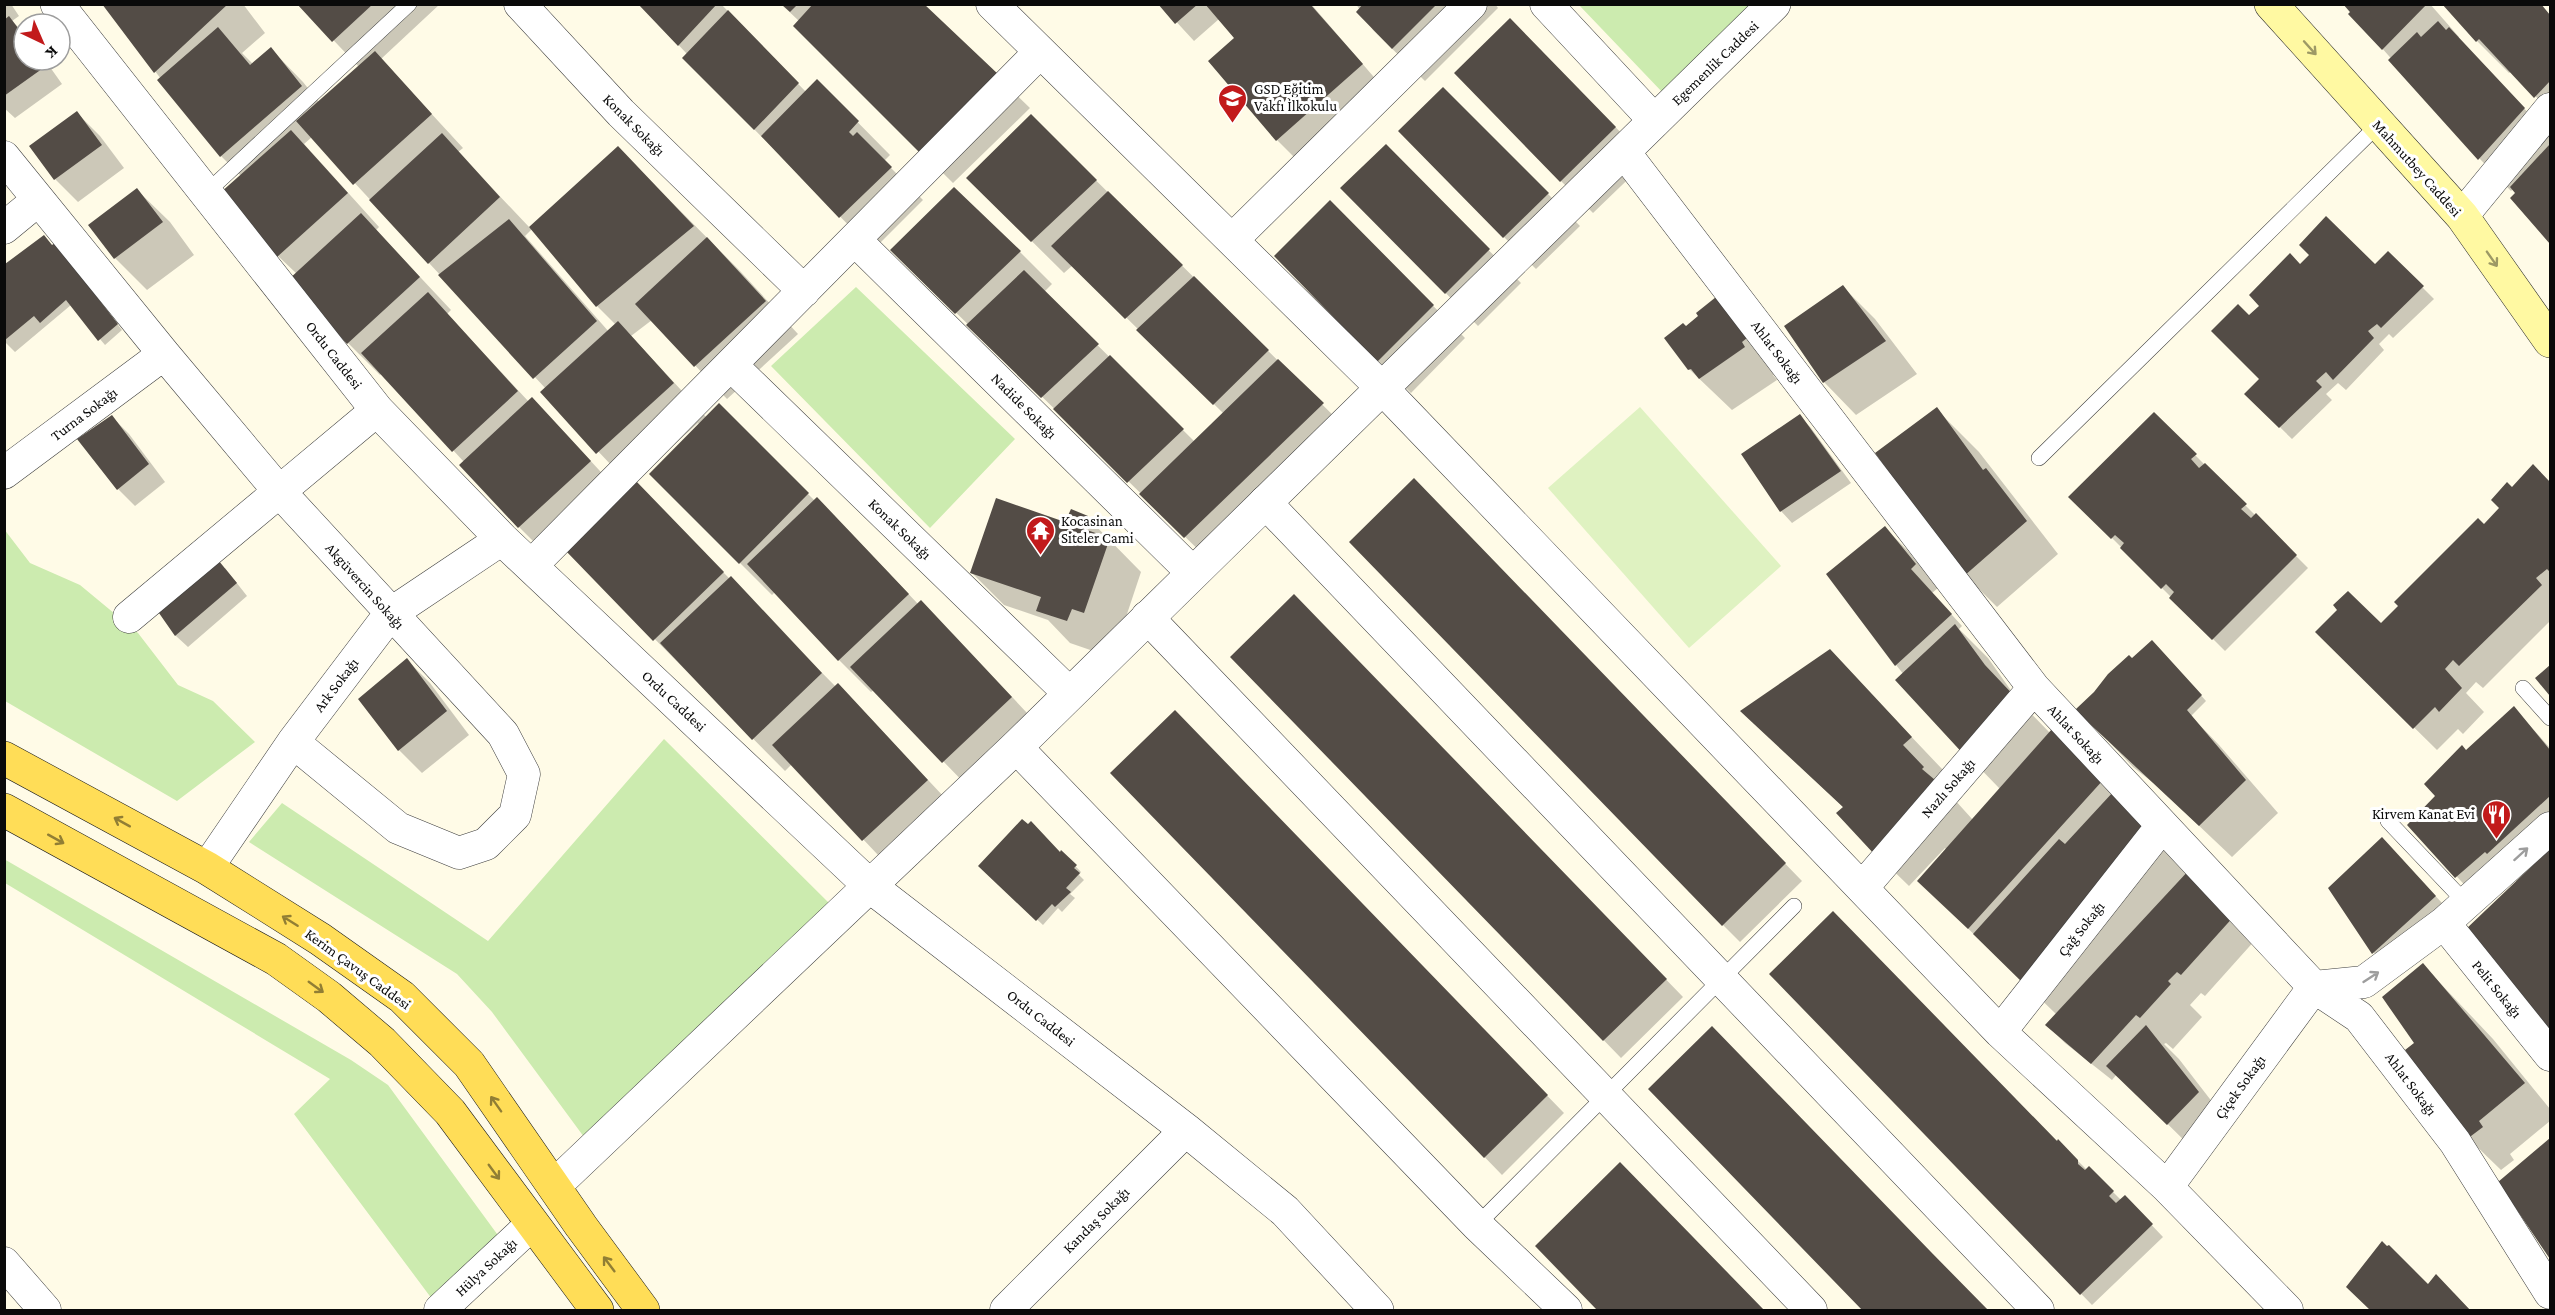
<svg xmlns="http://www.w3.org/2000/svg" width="2555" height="1315" font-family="'Crimson Pro',serif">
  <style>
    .green { fill: #ccebaf }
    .pitch { fill: #dff2c1 }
    .shadow { fill: #0003; fill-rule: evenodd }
    .building { fill: #534c46 }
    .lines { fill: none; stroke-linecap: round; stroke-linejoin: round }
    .service-casing { stroke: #3d3d3d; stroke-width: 16 }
    .minor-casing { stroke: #3d3d3d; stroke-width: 33 }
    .tertiary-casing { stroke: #3d3d3d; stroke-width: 34 }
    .secondary-casing { stroke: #2c2c2c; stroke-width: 34 }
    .primary-casing { stroke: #1b1b1b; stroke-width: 34 }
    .service { stroke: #fff; stroke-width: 15 }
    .minor { stroke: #fff; stroke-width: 32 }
    .tertiary { stroke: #fff; stroke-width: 33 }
    .secondary { stroke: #fff9a2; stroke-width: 33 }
    .primary { stroke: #ffdd57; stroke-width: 33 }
    .oneway { stroke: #9d9965 }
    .oneway2 { stroke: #917e34 }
    .oneway3 { stroke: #9d9d9d }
    .labels { text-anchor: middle; stroke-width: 6; stroke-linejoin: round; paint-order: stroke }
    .street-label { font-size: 15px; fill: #0a0a0a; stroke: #fff }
    .poi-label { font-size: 15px; fill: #0a0a0a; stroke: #fff; text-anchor: start }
  </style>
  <rect width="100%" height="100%" fill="#fffbe7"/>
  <path class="green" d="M1579,5H1749L1664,94Z
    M856,287L1015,439L930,528L771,366Z
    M4,529L30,563L80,585L138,633L178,685L213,701L255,742L177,801L5,701Z
    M664,739L832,906L584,1137L492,1012L457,974L249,842L282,803L488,941Z
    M4,859L351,1060L388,1085L500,1238L432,1299L294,1114L330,1079L5,883Z"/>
  <path class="pitch" d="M1640,407L1781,566L1689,648L1548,488Z"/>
  <path class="shadow" d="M4,4H11L19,16L12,21L24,33V60H45L62,84L15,118L4,108Z
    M104,4H243L265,33L242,53L253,64L271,49L303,82L319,102L359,67L299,4H440L381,59L463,148L458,152L530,228L618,148L740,271L798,334L727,399L652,320L631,336L707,418L719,405L815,501L850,532L918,604L953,634L1043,730L975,794L874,690L871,692L839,660L775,592L772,595L651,474L700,425L698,423L630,485L543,393L546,389L312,137L304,144L379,227L376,230L451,310L447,314L529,402L564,432L623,496L668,516L836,687L870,718L959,813L895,873L792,764L785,771L567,550L551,559L519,527L464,462L382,373L380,375L348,343L297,274L278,256L241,176L221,156L159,80L161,79ZM532,229L597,306L616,325L609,332L525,236Z
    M640,4H721L806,92L817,81L890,155L884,161L923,200L873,250L684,58L687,54Z
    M781,4H922L1030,108L953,183L795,26L799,21Z
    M1160,4H1311L1379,83L1294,157L1277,140L1236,38L1219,19L1194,41Z
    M1356,4H1495L1498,8L1425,81L1373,30Z
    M2343,4H2430L2459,37L2458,38L2550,136V242L2512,198L2517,193L2513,189L2511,191L2479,158Z
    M2444,4H2539L2550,16V112L2512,71L2509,73L2477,41Z
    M1542,53L1648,160L1593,213L1561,181Z
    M1443,89L1580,226L1536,269L1504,237Z
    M77,113L100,136L124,168L78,202L55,179L31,146Z
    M1031,116L1355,437L1218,569L892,250L1020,252L1052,284L1044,292L1195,442L1224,414L1073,265L1064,273L968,178Z
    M1386,146L1521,283L1478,326L1343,188Z
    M137,190L170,222L194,255L147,290L115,258Z
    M1330,202L1465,338L1411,393L1378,361Z
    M44,237L53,247L60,250L122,330L105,345L71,305L15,352L4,341V266Z
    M2388,253L2434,299L2393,338L2389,334L2379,344L2384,350L2346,390L2338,383L2326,394L2332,400L2292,439L2246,394L2261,379L2249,317L2300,266H2375Z
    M1843,287L1875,319L1917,374L1856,415L1824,382Z
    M1716,299L1778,371L1773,375L1777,380L1732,410L1689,369L1686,328Z
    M1936,409L1979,452L2058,554L1997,607L1965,575Z
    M2154,414L2308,568L2225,651L2071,497Z
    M1800,416L1811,428L1851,483L1792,523L1781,511Z
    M112,417L129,434L165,482L135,506L118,489Z
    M2533,466L2550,484V621L2483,688L2476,682L2466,693L2484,712L2463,734L2458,729L2437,750L2317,632L2381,625L2501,509L2512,489Z
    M1431,498L1802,881L1740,942L1723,925Z
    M1087,517L1141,572L1117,644L1099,653L1070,643L1048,620L1004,605L971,572L1066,524Z
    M1885,528L1908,551L1938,588L1932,593L1962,626L1959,629L1988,658L2017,699L2050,733L2052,731L2257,938L2205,996L2201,993L2190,1005L2202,1017L2173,1049L2166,1043L2164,1044L2179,1059L2230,1125L2200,1156L2117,1074L2112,1080L2065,1043L2047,1025L2057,1015L1952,913L1947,850L1945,848L1909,886L1876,854L1844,808L1742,711L1830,651L1943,770L1935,778L1973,820L2000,789L1968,756L1859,618L1828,575Z
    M225,568L247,596L188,647L176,636L154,603Z
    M1312,614L1683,997L1621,1058L1232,657Z
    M2158,647L2206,701L2191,716L2219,745L2278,813L2232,857L2156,785L2133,767L2078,709L2132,660Z
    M407,660L430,683L469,735L422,773L399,750Z
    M2514,708L2550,748V1032L2517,882L2504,868L2473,894L2409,825L2437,796L2467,752Z
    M1192,730L1564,1113L1502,1175L1112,773Z
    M2382,839L2458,920L2396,976L2374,953L2330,888Z
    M1062,852L1081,872L1079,875L1084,880L1070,894L1075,898L1062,912L1058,908L1043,925L980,866L1060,854Z
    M2423,965L2493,1039L2550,1109V1121L2510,1154L2514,1160L2501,1170L2468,1138Z
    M1729,1045L1986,1310H1864L1650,1089Z
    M1864,1070L2058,1141L2087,1170L2089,1168L2122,1201L2125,1197L2163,1237L2092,1305Z
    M2550,1140V1257L2500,1182Z
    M1643,1187L1763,1310H1599L1537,1246Z
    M2428,1286L2454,1293L2470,1310H2371L2348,1287Z"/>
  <path class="building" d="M102,4H228L154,73Z
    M297,4H373L332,42Z
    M638,4H717L678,46Z
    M781,4H798L790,12Z
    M813,4H924L999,75L919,152L793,26Z
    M1158,4H1198L1175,24Z
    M1205,4H1310L1363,64L1276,141L1208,61L1234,38Z
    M1363,4H1437L1392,49L1356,12Z
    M2343,4H2427L2382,50L2348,14L2350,12Z
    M2442,4H2541L2550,15V81L2534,98L2479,39L2476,42Z
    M728,10L799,83L754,130L682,58Z
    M9,16L24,36V60H42L46,66L4,96V20Z
    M1510,18L1616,127L1560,182L1454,73Z
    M2438,21L2446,30L2449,27L2525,108L2478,160L2388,60L2417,32L2421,37Z
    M218,27L250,65L271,47L302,86L220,157L157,80Z
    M375,51L432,114L353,185L296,121Z
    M817,79L859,121L849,132L853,136L857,132L892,167L839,218L761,136Z
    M1443,87L1549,193L1503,238L1398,131Z
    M77,111L102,145L54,180L29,146Z
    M1031,114L1097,180L1031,242L966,178Z
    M291,130L348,193L277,257L220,193Z
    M442,133L500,197L428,264L369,200Z
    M1386,144L1490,249L1445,294L1340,188Z
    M2550,144V244L2510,198L2515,193L2510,187Z
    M618,146L694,226L596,307L529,227Z
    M954,187L1021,251L955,314L890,250Z
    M137,188L163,222L114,259L88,225Z
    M1108,191L1183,265L1125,319L1051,246Z
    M1330,200L1434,305L1377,362L1274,256Z
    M361,213L420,277L347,344L288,280Z
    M2326,216L2375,264L2388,251L2424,286L2381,328L2377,324L2368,331L2374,338L2333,380L2326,372L2316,381L2322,387L2279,428L2244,394L2259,379L2211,331L2238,304L2249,315L2259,306L2249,295L2290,253L2300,264L2309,255L2299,245Z
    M509,219L597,321L533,379L438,275Z
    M44,235L52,245L55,243L118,324L98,341L66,300L40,323L34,316L5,340V264Z
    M707,237L766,301L694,367L635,304Z
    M1024,270L1099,344L1041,398L966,325Z
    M1194,276L1269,350L1213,405L1136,330Z
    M1843,285L1886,341L1823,383L1784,326Z
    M428,292L518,391L452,452L361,353Z
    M1716,297L1747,338L1742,342L1745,347L1699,379L1691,369L1688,370L1664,338L1683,323L1686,326L1698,316L1696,313Z
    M618,321L674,383L596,454L540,392Z
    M1110,355L1184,429L1127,483L1053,409Z
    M1278,359L1324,403L1184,538L1139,494Z
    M532,397L591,461L518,528L459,465Z
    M719,403L809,493L739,564L649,474Z
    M1937,407L1983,470L1986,468L2027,521L1964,576L1875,453Z
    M2154,412L2197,454L2191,459L2199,468L2205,463L2247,504L2241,509L2251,518L2256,513L2297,555L2212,640L2169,598L2174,592L2166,584L2161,589L2120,548L2124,543L2115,535L2111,539L2068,497Z
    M1800,414L1841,471L1780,512L1741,454Z
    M112,415L149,464L117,490L77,439Z
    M2533,464L2550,482V572L2547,569L2536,578L2542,585L2459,666L2453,660L2445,669L2462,688L2439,712L2435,707L2413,729L2315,632L2337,610L2333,605L2348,591L2381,623L2398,606L2394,602L2478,518L2484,524L2499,508L2491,500L2507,482L2512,487Z
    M1414,478L1786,863L1722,926L1349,542Z
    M636,481L724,572L653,641L565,550Z
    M817,497L909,594L838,661L747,564Z
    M996,498L1065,522L1071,509L1088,516L1084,529L1110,538L1084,613L1072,609L1067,621L1036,611L1041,597L970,573Z
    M1885,526L1916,564L1911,569L1952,614L1895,666L1826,574Z
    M214,555L237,583L175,636L152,603Z
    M731,576L822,673L752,740L660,643Z
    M1294,594L1667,979L1603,1041L1230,657Z
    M921,600L1012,697L942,763L850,667Z
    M1955,624L1985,665L2020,702L1967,758L1895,680Z
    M2152,640L2202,695L2187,710L2246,780L2199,826L2076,711V709L2094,692L2108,674L2129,655L2132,658Z
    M1830,649L1912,737L1903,745L1924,767L1922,769L1941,785L1875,855L1836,813L1843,807L1740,711Z
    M407,658L447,711L398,751L358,699Z
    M2550,665V696L2535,678Z
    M838,683L928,780L862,841L772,745Z
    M2514,706L2550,750V796L2487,854L2485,852L2455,878L2407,825L2435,796L2424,784L2462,745L2466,750Z
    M1175,710L1548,1095L1484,1158L1110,773Z
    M2052,729L2104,779L1968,929L1917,881Z
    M2114,791L2160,838L2026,986L1973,934L2059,839L2065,844Z
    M1022,819L1028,824L1031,821L1060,852L1061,850L1077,865L1074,868L1080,873L1066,888L1071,892L1055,907L1052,904L1036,921L978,866Z
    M2382,837L2436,896L2372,954L2328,888Z
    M2550,849V1034L2465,930Z
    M2190,869L2236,914L2181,975L2177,972L2168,981L2171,984L2140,1018L2136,1015L2091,1064L2045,1025Z
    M1833,911L2057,1141L2058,1139L2078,1160V1164L2085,1170L2089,1166L2114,1191L2109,1196L2116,1203L2125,1195L2153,1224L2080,1295L1769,974Z
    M2423,963L2525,1083L2479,1121L2483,1127L2467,1139L2405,1050L2414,1043L2382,997Z
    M2146,1025L2199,1092L2167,1125L2106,1066Z
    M1712,1026L1931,1252L1988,1310H1862L1648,1089Z
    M2550,1138V1259L2498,1182Z
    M1620,1162L1693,1237L1764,1310H1597L1535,1246Z
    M2382,1241L2387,1246L2389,1245L2428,1284L2436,1274L2470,1310H2370L2346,1287Z"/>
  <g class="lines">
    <defs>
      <path id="service" d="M206,193L409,4
        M2039,458L2378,125
        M2523,688L2550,718
        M2388,821L2466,903
        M1477,1225L1794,906"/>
      <path id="minor" d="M520,4L621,113L804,291
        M992,4L1382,388L2000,1032L2167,1187L2287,1310
        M1546,4L1655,121
        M1624,152L2034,688L2314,987L2359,1017L2455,1142L2550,1293
        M4,157L164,354L278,490L503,734L524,774L515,815L486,844L459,853L398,828L293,742
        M2462,216L2550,109
        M4,228L38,200
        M855,240L1193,573
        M1232,240L1471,4
        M731,365L1069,693
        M4,473L164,354
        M1265,502L2038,1310
        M531,566L1040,52
        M129,617L377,410
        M1147,617L1811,1310
        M1016,747L1477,1225L1566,1310
        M207,868L293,742L390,614L502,539
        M1862,888L2034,688
        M2444,923L2550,1055
        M2000,1032L2162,826
        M2167,1187L2314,987L2364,982L2444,923L2550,828
        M4,1263L45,1310
        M440,1310L532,1224
        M1006,1310L1186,1130"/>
      <path id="tertiary" d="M57,4L377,410L502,539L871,887L1186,1130L1285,1211L1377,1310
        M554,1186L1016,747L1774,4"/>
      <path id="secondary" d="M2271,4L2462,216L2550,341"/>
      <path id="primary" d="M4,758L207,868L320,939L402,997L469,1064L581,1226L643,1310
        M4,810L276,959L329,997L382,1042L450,1112L597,1310"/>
    </defs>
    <use href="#service" class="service-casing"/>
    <use href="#minor" class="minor-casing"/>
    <use href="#tertiary" class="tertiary-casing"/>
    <use href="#secondary" class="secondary-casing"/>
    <use href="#primary" class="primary-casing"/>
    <use href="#service" class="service"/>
    <use href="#minor" class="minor"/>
    <use href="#tertiary" class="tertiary"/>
    <use href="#secondary" class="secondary"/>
    <use href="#primary" class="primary"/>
  </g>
  <defs><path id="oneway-shaft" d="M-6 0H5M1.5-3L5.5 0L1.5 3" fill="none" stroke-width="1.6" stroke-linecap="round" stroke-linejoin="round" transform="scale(1.5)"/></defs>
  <g class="oneway">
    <use href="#oneway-shaft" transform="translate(2310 48) rotate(48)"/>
    <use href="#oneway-shaft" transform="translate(2492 259) rotate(55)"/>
  </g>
  <g class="oneway2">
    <use href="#oneway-shaft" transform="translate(122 822) rotate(-151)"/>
    <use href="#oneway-shaft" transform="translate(56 839) rotate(29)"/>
    <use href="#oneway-shaft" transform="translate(290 921) rotate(-148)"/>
    <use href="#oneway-shaft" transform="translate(316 987) rotate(36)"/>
    <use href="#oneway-shaft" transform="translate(496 1104) rotate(-125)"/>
    <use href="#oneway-shaft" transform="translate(494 1172) rotate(54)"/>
    <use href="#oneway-shaft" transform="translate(609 1264) rotate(-127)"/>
  </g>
  <g class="oneway3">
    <use href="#oneway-shaft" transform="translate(2521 854) rotate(-42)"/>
    <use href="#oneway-shaft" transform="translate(2371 977) rotate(-33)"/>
  </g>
  <defs>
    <symbol id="school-pin" viewBox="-11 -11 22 30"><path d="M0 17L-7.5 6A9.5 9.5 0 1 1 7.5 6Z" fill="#c21a1b" stroke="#fff"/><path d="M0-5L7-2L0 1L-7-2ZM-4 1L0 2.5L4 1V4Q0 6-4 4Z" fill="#fff"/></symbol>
    <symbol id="temple-pin" viewBox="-11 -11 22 30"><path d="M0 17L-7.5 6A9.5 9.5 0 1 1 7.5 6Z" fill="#c21a1b" stroke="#fff"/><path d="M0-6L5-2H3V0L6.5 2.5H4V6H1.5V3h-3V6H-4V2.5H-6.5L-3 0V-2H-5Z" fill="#fff"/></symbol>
    <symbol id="restaurant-pin" viewBox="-11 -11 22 30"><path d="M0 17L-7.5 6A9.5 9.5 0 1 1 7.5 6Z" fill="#c21a1b" stroke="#fff"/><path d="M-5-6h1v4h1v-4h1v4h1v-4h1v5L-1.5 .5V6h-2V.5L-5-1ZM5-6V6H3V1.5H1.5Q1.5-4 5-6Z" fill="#fff"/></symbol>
  </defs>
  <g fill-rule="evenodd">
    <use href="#school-pin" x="1216" y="82" width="33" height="45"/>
    <use href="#temple-pin" x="1024" y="514" width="33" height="45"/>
    <use href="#restaurant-pin" x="2480" y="798" width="33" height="45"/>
  </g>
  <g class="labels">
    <g class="street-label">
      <text transform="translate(1715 63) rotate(-44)" y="5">Egemenlik Caddesi</text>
      <text transform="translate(634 125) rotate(45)" y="5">Konak Sokağı</text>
      <text transform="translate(2417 168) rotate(48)" y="5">Mahmutbey Caddesi</text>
      <text transform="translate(1777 352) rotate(53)" y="5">Ahlat Sokağı</text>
      <text transform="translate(334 355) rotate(52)" y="5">Ordu Caddesi</text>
      <text transform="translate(1024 406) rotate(45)" y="5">Nadide Sokağı</text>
      <text transform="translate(84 414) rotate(-37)" y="5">Turna Sokağı</text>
      <text transform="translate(900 529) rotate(44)" y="5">Konak Sokağı</text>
      <text transform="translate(365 586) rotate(48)" y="5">Akgüvercin Sokağı</text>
      <text transform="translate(336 685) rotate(-53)" y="5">Ark Sokağı</text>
      <text transform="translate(674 701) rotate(43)" y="5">Ordu Caddesi</text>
      <text transform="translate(2076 734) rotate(47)" y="5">Ahlat Sokağı</text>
      <text transform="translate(1948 788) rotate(-49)" y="5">Nazlı Sokağı</text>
      <text transform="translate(2081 929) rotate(-52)" y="5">Çağ Sokağı</text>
      <text transform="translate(358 969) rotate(36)" y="5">Kerim Çavuş Caddesi</text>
      <text transform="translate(2497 989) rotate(51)" y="5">Pelit Sokağı</text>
      <text transform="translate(1041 1018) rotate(38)" y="5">Ordu Caddesi</text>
      <text transform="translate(2411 1084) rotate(53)" y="5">Ahlat Sokağı</text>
      <text transform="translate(2240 1087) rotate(-54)" y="5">Çiçek Sokağı</text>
      <text transform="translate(1096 1220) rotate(-45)" y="5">Kandaş Sokağı</text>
      <text transform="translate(486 1267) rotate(-43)" y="5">Hülya Sokağı</text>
    </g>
    <g class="poi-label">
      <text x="1254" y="94">GSD Eğitim<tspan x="1254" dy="17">Vakfı İlkokulu</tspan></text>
      <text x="1061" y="526">Kocasinan<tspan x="1061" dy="17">Siteler Cami</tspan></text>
      <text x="2475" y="819" text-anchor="end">Kirvem Kanat Evi</text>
    </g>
  </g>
  <rect width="2555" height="1315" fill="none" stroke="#0a0a0a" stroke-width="12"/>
  <g transform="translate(42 42) rotate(136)"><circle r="28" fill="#ffffff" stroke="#9d9d9d" stroke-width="1.5"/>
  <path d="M0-4.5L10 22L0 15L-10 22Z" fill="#c21a1b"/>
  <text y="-9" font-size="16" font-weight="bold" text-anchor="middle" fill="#0a0a0a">K</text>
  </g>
</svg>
